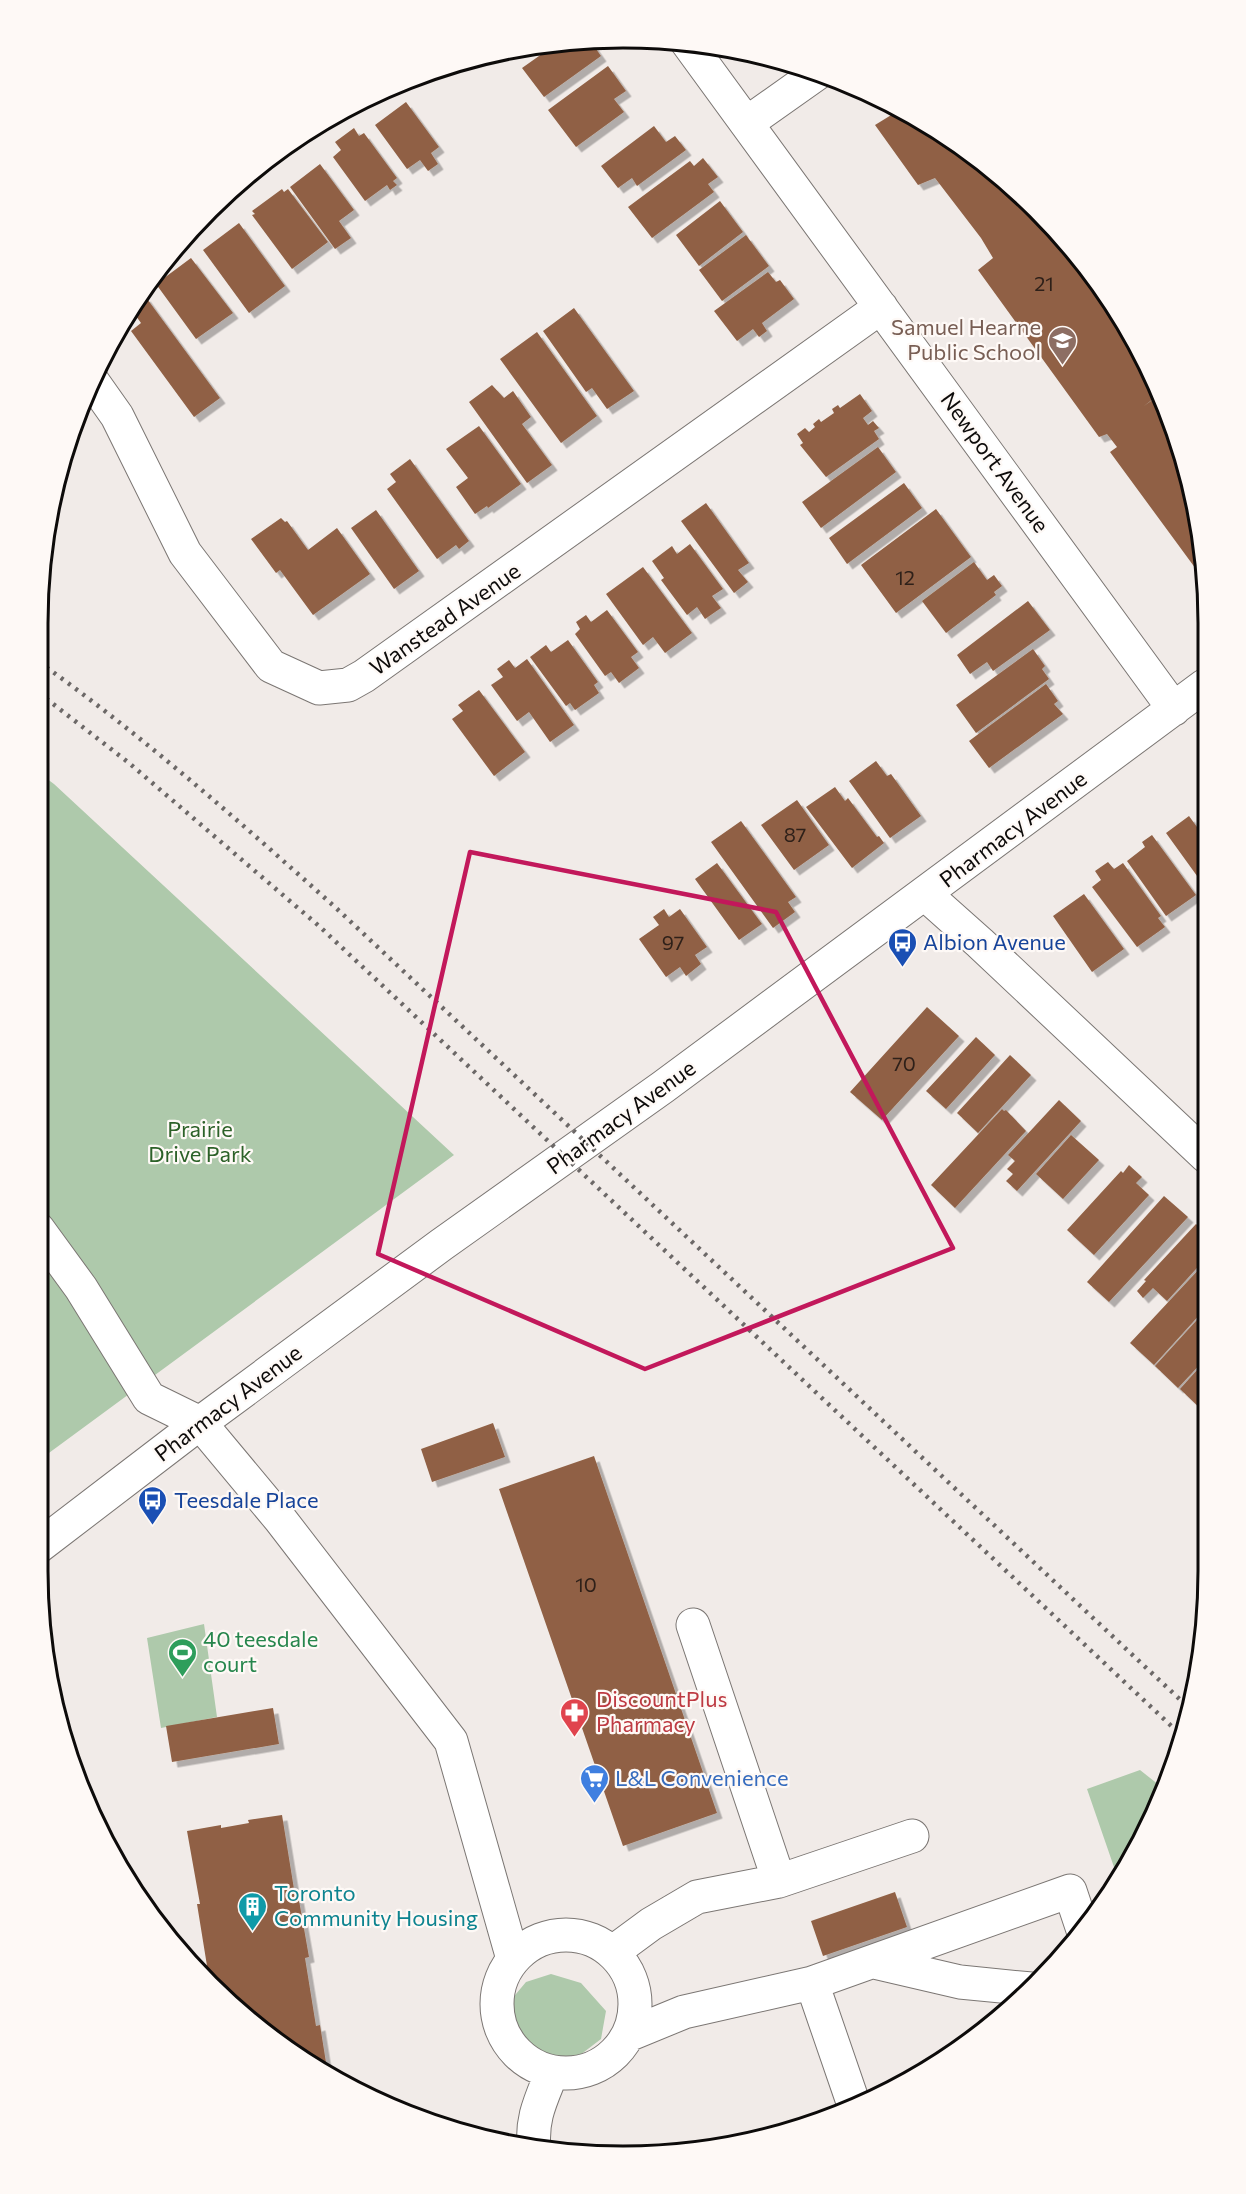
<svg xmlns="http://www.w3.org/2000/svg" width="1246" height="2194" font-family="Commissioner,sans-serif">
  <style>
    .green { fill: #aec9ab }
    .building { fill: #906145; filter: url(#shadow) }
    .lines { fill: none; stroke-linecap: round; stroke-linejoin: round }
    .minor-casing { stroke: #7b7673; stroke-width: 35 }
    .minor { stroke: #fff; stroke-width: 33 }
    .rail { stroke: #6c6867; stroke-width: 4.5; stroke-dasharray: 3 6; stroke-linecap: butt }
    .marked { fill: none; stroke: #c2185b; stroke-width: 4.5; stroke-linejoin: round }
    .labels { text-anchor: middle; stroke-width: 4.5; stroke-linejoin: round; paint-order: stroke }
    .number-label { font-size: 20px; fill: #2e2019 }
    .education-label { font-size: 22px; fill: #785e54; stroke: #fef9f6; text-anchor: end }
    .street-label { font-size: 22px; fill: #0d0b0a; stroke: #fef9f6 }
    .transit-label { font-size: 22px; fill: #164399; stroke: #fef9f6; text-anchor: start }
    .park-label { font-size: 22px; fill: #2c6128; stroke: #fef9f6 }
    .leisure-label { font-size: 22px; fill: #27864d; stroke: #fef9f6; text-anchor: start }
    .health-label { font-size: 22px; fill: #be3a42; stroke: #fef9f6; text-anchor: start }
    .shop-label { font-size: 22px; fill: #366cbe; stroke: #fef9f6; text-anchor: start }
    .culture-label { font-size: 22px; fill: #0d838f; stroke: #fef9f6; text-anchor: start }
    .rim { fill: none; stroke: #0d0b0a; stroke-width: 3 }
  </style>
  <defs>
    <filter id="shadow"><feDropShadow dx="5.5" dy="5.5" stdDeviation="0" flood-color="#0004"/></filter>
  </defs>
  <rect width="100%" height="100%" fill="#f1ebe8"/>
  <path class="green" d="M39,773L54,784L454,1155L38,1461Z
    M204,1624L217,1717L161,1728L147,1638Z
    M1140,1770L1164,1789L1130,1864L1115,1870L1087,1789Z
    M551,1974L581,1983L606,2011L601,2039L567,2065L536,2066L518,2044L506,2006L526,1982Z"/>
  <path class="building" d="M585,39L586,40L589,39L601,56L544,97L522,68L556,44Z
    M608,66L626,91L614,99L624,112L576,147L548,110Z
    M406,102L439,147L431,153L438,164L428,171L420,160L407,169L375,125Z
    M901,109L916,116L1037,209L1110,298L1158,395L1144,406L1158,396L1177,434L1204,547V580L1110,452L1117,447L1107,434L1099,437L978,270L993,258L981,238L935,178L918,185L875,125Z
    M654,126L666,142L675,136L686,150L637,186L632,178L618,188L601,166Z
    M354,128L359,136L364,133L397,178L393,181L397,185L390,190L387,185L365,201L333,157L341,150L335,142Z
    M703,158L718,177L708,184L714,192L652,238L628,207L690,161L694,166Z
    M320,164L354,210L339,221L351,238L335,249L290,187Z
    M282,189L284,192L288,189L328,242L292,269L252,215L255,214L252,211Z
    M720,201L743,232L699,266L676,235Z
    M239,223L285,286L249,313L203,250Z
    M746,235L769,266L722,301L699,270Z
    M191,258L233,313L196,339L156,284Z
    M768,272L776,282L780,280L794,299L762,323L767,331L759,337L753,329L737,341L714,311Z
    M145,296L220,398L194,417L131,331L141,323L131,309Z
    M574,308L634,391L607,409L592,388L586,392L543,331Z
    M537,332L597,416L561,443L500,359Z
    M492,385L504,398L513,391L531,417L522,424L552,465L527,483L469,402Z
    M860,394L872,411L863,418L868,425L873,421L879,428L874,431L879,439L826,477L800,445L803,443L797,434L805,428L809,432L815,427L813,424L819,419L821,422L834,413L832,409L838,405L840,408Z
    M479,426L521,484L488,508L487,506L475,514L456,487L468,478L446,449Z
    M878,447L896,472L821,528L802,502Z
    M410,459L469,541L459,549L456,545L437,559L387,489L396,482L390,474Z
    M904,483L922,508L847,564L829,538Z
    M706,503L749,563L738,570L748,582L734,593L681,521Z
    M936,509L971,557L896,613L861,565Z
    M376,510L419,571L394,589L351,528Z
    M281,518L285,522L287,521L308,550L337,528L370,574L313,615L280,570L276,573L251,539Z
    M690,544L723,589L712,596L721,608L705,619L697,607L687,615L661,580L664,578L652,561L672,546L677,554Z
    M974,562L987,580L994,575L1002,586L994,592L996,595L946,633L922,601Z
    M643,567L692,633L665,653L653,637L643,645L606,594Z
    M1028,601L1050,630L993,671L987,662L970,674L957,655Z
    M607,610L638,652L631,657L639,668L619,683L611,672L605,676L575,634L580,629L576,622L586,615L591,622Z
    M568,640L598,682L594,685L599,693L575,710L570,703L566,706L530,657L546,645L551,652Z
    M1033,649L1045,666L1042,669L1049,679L976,733L956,705Z
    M527,659L574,725L550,742L529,712L517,721L491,685L503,677L497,669L509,660L515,668Z
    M1046,684L1058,701L1054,704L1063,714L989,768L969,741Z
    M479,690L525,752L494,776L452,719L463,711L458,705Z
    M876,761L887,776L891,774L921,816L890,838L849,781Z
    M835,787L845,801L848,798L877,837L879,836L884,843L852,868L806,807Z
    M797,800L829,845L794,870L761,825Z
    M1189,816L1205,838V887L1166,833Z
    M741,821L796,897L788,902L795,912L773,928L711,842Z
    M1152,835L1196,895L1166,916L1127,861L1145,847L1142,842Z
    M1108,862L1114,869L1123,863L1161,916L1158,918L1165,927L1137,947L1092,887L1101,880L1095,871Z
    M717,863L762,924L739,940L695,879Z
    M1084,894L1124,949L1092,972L1053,916Z
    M664,909L669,917L680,909L707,947L695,955L701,964L686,976L680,967L666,977L639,939L659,925L653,917Z
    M927,1007L959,1036L882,1120L850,1092Z
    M976,1037L995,1055L946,1109L926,1091Z
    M1010,1055L1031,1075L978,1133L957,1113Z
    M1059,1100L1081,1121L1017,1191L1006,1181L1013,1174L1007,1169L1015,1161L1008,1155Z
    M1002,1109L1004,1111L1006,1110L1026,1131L955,1208L931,1185Z
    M1071,1135L1099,1160L1063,1199L1036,1174Z
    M1129,1165L1142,1177L1136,1183L1149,1195L1094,1255L1067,1230L1121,1171L1123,1173Z
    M1164,1196L1188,1217L1109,1302L1087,1282Z
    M1196,1224L1206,1233V1258L1167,1301L1153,1288L1143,1298L1137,1291L1146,1281L1144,1280Z
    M1202,1266L1206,1270V1296L1198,1305L1203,1311L1154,1365L1130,1343Z
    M1206,1310V1358L1178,1388L1155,1366Z
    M1206,1360L1207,1407L1203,1411L1180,1389Z
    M493,1423L505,1457L432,1482L421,1449Z
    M594,1456L717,1813L623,1846L499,1489Z
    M273,1708L279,1744L172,1762L166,1726Z
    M282,1815L294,1889H297L309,1957L305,1958L316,2026L320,2025L328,2075L297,2058L214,1989L211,1972H208L197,1904H200L187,1831L221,1825V1828L249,1823L248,1820Z
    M895,1892L907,1927L823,1956L811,1921Z"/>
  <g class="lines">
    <defs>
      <path id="minor" d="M687,42L1174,709
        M747,123L819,72
        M93,382L117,416L185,553L271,666L319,688L348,685L364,676L881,307
        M925,894L980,943L1206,1156
        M38,1229L81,1288L149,1398L200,1423L280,1519L451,1741L513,1959
        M38,1547L200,1423L441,1245L663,1087L1204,686
        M693,1625L779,1881
        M497 2004a69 69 0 1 1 138 0a69 69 0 1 1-138 0Z
        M613,1952L651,1924L697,1897L779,1881L912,1836
        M874,1962L960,1982L1031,1989
        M812,1983L855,2108
        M628,2035L684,2012L812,1983L1070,1891L1083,1930
        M534,2149C531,2118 541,2100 552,2072"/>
    </defs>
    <use href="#minor" class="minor-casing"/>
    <use href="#minor" class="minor"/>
    <path class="rail" d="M39,662C143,736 240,822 335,907L1188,1707
      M39,693L129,763L319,926L1182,1736"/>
  </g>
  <path class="marked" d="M470,852L776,912L953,1248L645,1369L378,1254Z"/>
  <defs>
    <symbol id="school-pin" viewBox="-11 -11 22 30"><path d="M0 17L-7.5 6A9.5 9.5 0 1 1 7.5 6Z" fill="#8d6e63" stroke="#fef9f6"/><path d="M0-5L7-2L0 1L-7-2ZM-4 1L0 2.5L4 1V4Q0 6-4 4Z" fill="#fff"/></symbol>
    <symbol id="bus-pin" viewBox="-11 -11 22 30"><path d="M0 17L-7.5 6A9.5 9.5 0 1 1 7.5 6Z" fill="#1a4fb4" stroke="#fef9f6"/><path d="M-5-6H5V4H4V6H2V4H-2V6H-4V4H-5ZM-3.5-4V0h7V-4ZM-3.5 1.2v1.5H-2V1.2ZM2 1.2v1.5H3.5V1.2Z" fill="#fff"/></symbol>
    <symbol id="stadium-pin" viewBox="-11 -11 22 30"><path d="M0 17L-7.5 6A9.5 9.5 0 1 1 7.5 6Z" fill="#2e9e5b" stroke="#fef9f6"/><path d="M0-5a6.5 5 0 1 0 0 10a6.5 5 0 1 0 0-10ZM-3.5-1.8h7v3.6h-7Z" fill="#fff"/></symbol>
    <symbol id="pharmacy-pin" viewBox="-11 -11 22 30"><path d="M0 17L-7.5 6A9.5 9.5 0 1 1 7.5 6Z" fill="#e0444e" stroke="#fef9f6"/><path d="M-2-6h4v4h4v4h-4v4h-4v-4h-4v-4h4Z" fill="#fff"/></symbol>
    <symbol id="supermarket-pin" viewBox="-11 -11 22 30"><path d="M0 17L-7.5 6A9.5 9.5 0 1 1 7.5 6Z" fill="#3f7fe0" stroke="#fef9f6"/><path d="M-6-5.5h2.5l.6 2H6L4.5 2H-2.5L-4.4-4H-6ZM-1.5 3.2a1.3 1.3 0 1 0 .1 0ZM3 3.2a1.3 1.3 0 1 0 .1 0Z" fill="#fff"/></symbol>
    <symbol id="building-pin" viewBox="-11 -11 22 30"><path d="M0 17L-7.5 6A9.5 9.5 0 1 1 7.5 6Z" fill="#0f9aa8" stroke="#fef9f6"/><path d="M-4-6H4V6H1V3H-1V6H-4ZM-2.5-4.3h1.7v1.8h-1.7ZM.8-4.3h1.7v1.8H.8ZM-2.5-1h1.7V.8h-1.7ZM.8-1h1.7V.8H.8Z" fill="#fff"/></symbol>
  </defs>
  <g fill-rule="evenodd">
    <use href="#school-pin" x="1046" y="324" width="33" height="45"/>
    <use href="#bus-pin" x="886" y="926" width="33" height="45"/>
    <use href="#bus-pin" x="136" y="1484" width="33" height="45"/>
    <use href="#stadium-pin" x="166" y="1636" width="33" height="45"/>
    <use href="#pharmacy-pin" x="558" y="1696" width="33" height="45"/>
    <use href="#supermarket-pin" x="578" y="1762" width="33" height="45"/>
    <use href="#building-pin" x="236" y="1890" width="33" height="45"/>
  </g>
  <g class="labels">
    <g class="number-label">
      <text x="1044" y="291">21</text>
      <text x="905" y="585">12</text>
      <text x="795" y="842">87</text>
      <text x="673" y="950">97</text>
      <text x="904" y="1071">70</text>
      <text x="586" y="1592">10</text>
    </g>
    <g class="education-label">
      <text x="1041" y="335">Samuel Hearne<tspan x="1041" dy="25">Public School</tspan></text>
    </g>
    <g class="street-label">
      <text transform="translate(995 462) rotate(54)" y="8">Newport Avenue</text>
      <text transform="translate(445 619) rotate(-35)" y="8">Wanstead Avenue</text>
      <text transform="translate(1013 829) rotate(-37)" y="8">Pharmacy Avenue</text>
      <text transform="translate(621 1117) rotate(-36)" y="8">Pharmacy Avenue</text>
      <text transform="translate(228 1403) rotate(-37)" y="8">Pharmacy Avenue</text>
    </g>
    <g class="transit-label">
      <text x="923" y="950">Albion Avenue</text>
      <text x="174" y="1508">Teesdale Place</text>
    </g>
    <g class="park-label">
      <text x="200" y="1137">Prairie<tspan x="200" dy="25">Drive Park</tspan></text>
    </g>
    <g class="leisure-label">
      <text x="203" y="1647">40 teesdale<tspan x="203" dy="25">court</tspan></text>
    </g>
    <g class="health-label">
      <text x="596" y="1707">DiscountPlus<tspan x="596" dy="25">Pharmacy</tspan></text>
    </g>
    <g class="shop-label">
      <text x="615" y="1786">L&amp;L Convenience</text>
    </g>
    <g class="culture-label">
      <text x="274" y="1901">Toronto<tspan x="274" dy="25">Community Housing</tspan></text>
    </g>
  </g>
  <path d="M0 0H1246V2194H0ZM623 48H623A575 575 0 0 1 1198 623V1571A575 575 0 0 1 623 2146H623A575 575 0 0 1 48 1571V623A575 575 0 0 1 623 48Z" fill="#fef9f6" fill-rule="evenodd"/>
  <path class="rim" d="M623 48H623A575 575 0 0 1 1198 623V1571A575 575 0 0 1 623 2146H623A575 575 0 0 1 48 1571V623A575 575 0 0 1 623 48Z"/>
</svg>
